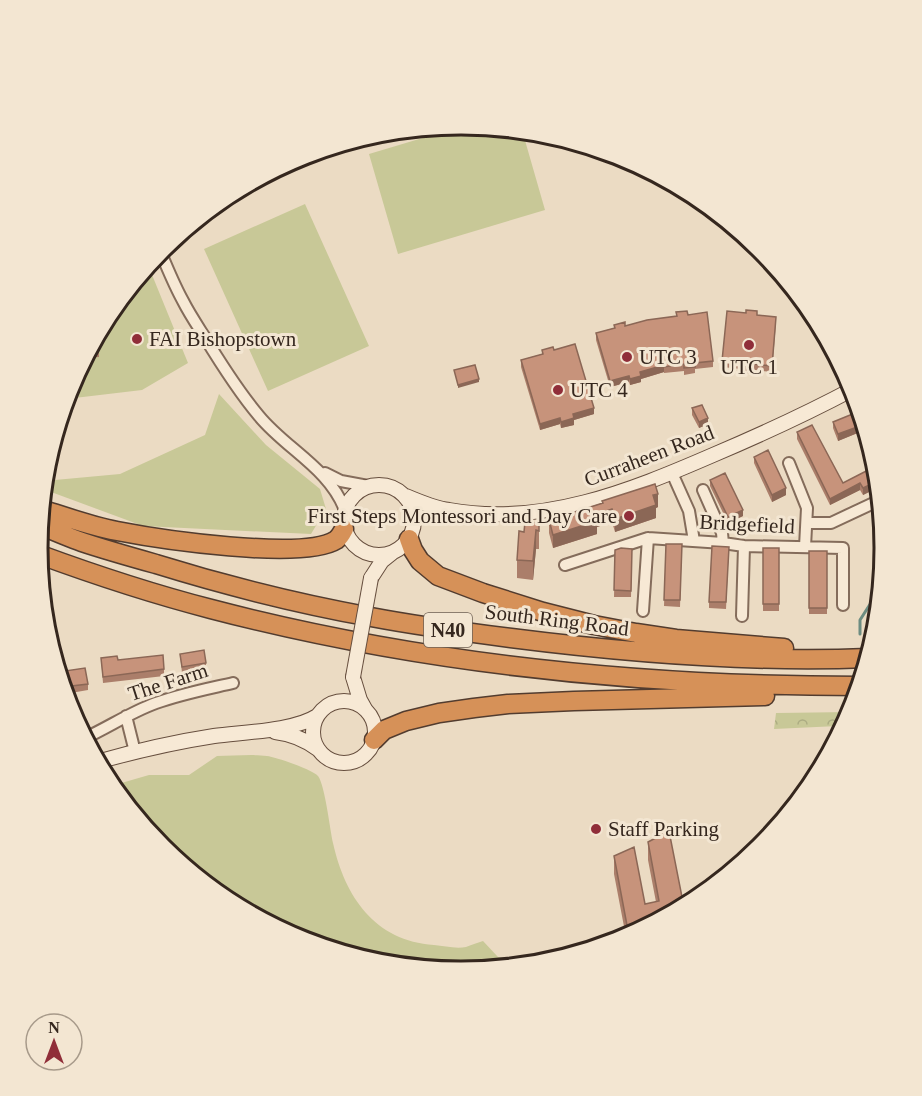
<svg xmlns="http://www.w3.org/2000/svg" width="922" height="1096" font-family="'Times New Roman',serif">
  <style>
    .grass { fill: #c8c897 }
    .forest { fill: url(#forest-crowns) }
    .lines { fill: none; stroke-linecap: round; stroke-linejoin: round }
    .stream { stroke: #6c8c81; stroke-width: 3 }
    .street-casing { stroke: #846c5b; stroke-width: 14 }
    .secondary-casing { stroke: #664e3e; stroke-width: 16 }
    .highway-casing { stroke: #523c2f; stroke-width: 21 }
    .street { stroke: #f7e9d5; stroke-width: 10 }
    .secondary { stroke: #f7e9d5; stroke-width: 14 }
    .highway { stroke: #d69158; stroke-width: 18 }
    .secondary-bridge-casing { stroke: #664e3e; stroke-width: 16; stroke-linecap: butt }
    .secondary-bridge { stroke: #f7e9d5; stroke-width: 14 }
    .wall { fill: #ab7e6a }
    .shaded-wall { fill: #8b6756 }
    .building { fill: #c7937b; stroke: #8b6756; stroke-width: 1.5 }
    .poi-dot { fill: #902e39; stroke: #f3e6d2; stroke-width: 2 }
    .labels { text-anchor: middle; stroke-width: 6; stroke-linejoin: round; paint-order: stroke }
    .shield { fill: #f3e6d2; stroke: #6e6054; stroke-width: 1.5 }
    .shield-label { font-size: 20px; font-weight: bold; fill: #35271e }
    .poi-label { font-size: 21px; fill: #35271e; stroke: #f3e6d2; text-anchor: start }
    .street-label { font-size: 21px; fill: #35271e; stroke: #f3e6d2 }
    .rim { fill: none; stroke: #35271e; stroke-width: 3 }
  </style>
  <defs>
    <pattern id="forest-crowns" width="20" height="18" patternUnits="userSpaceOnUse" patternTransform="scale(1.5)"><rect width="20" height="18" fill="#c8c897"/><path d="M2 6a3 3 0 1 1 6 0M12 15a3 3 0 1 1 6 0" fill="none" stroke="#acac82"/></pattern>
  </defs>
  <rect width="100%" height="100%" fill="#ebdbc3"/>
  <path class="grass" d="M466,125L522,130L545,210L398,254L369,154Z
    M305,204L369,346L268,391L204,249Z
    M148,265L188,363L142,390L66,399L70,386L109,312Z
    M219,394L266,445L320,489L326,509L311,534L143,526L43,489L44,481L120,474L205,435Z
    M217,756C232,756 253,754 267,756C276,757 313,770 318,776C325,785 330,830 333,843C345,897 375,941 434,945C444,946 456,949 466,947C471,945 477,943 483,941L498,957L516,959L525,965L461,971L378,963L299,939L225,900L161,847L111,786L149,775H189Z"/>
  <path class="forest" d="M851,712L838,736V726L774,729L776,713Z"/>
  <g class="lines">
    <path class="stream" d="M840,362C836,371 838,382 844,388
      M850,395L857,400
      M860,634V620L881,587"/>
    <defs>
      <path id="street" d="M160,251C167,267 174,285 183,301C189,313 197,325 204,336C221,364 238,391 259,416C286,449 329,468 345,510
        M789,463L807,508L805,547
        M325,473L341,481L368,486
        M672,473L689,511L694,541
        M703,490L722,533L723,543
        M807,523H831L880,500
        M565,565L648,538L723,543L744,546L843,548V605
        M643,611L648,538
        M742,616L744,546
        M126,716L135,752
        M85,738C109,727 131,712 156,703C181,694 207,689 233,683"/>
      <path id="secondary" d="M344 520a35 35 0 1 1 70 0a35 35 0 1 1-70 0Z
        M406,496C420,502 434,508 449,510C541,527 630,491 713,455C760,435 808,413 853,389
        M371,578L382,561L392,553
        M353,677L360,700L365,709
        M313 732a31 31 0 1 1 62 0a31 31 0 1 1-62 0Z
        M275,732C292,734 305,739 319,750
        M97,762C136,751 175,742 214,736C243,732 294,731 317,716"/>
      <path id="highway" d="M41,509C66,517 91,526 117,531C158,539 303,561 336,540C340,537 342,533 344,529
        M40,525C54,531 68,537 82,542C106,550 131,557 156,564C227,586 299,604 371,617C418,626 464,632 511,638C629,653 749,663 868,658
        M409,539L413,550L420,561L438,576L483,593L543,612L594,625L636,633L676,639L784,648
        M38,554C95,575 153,594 211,609C421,664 643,686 859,686
        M374,740L384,730L406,721L439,713L474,708L508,704L574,701L765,696"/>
    </defs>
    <use href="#street" class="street-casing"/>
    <use href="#secondary" class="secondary-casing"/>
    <use href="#highway" class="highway-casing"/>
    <use href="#street" class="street"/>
    <use href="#secondary" class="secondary"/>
    <use href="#highway" class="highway"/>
    <defs>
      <path id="secondary-bridge" d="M353,677L371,578"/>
    </defs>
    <use href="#secondary-bridge" class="secondary-bridge-casing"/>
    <use href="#secondary-bridge" class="secondary-bridge"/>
  </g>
  <path class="wall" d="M688,315L713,361V367L695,369V373L684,375V371L664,373V372L641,379V382L630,385L629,382L610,387L596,340V333L614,328V325L625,326Z
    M757,315L776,323L772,372L753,370L752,374L741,373V369L722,367V361Z
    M98,333L99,357L85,358Z
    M542,350H554L594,414L574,420V425L561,428L560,424L540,430L521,367V360L542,354Z
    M692,408L708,424L699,428L692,415Z
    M833,422L860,432L838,441L833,428Z
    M797,432L843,483L876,466L879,487L863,495L860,490L830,505L797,439Z
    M754,457L786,495L772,502L754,463Z
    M710,480L743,516L728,523L710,486Z
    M602,503L658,507L656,508V518L615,532L612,522L597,527V534L553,548L549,533V520Z
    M539,523V549H536L533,580L517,578V560Z
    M666,544H682L680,607L664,606Z
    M729,547L726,609L709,608V602Z
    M763,548H779V611H763Z
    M632,549L631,597H614L615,550Z
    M809,551H827V614H809Z
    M180,654L206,663V669L182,673Z
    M101,658L164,669V676L103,683Z
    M58,672L88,684V690L65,694Z
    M648,842L684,907L626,937L614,874V856L645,904L656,902L648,860Z"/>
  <path class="shaded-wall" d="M664,365V372L641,379V382L630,385V379L640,372Z
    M629,376V382L610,387V381Z
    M479,379V382L458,388V385Z
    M594,408V414L574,420V425L561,428V422L573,414Z
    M560,418V424L540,430V424Z
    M708,418V424L699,428V422Z
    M860,426V432L838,441V434Z
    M878,481L879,487L863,495V488Z
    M860,483V490L830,505V499Z
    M786,488V495L772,502V495Z
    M658,494V507L656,508V518L615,532V519L653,495Z
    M612,509V522L597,527V534L553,548V535L595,515Z
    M743,510V516L728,523V517Z
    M536,530V549L533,580V561Z"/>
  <path class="building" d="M746,310L757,311V315L776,317L772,366L753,364L752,367L741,366V363L722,361L727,311L746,313Z
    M687,311L688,315L707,312L713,361L695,363V367L684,368V364L664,367V365L640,372L641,376L630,379L629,376L610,381L596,333L615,328L614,325L625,322V326L647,320L677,316L676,312Z
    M98,333L99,345H91Z
    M575,344L594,408L573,414L574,418L561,422L560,418L540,424L521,360L543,354L542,350L553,347L554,350Z
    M475,365L479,379L458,385L454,370Z
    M702,405L708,418L699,422L692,408Z
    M855,413L860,426L838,434L833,422Z
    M812,425L843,483L876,466L878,481L863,488L860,483L830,499L797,432Z
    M768,450L786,488L772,495L754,457Z
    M725,473L743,510L728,517L710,480Z
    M655,484L658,494L653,495L656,505L615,519L612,509L595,515L597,521L553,535L549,520L603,503L602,501Z
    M525,522L539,523V531L536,530L533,561L517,560L519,531L524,532Z
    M666,544H682L680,600H664Z
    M712,546L729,547L726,602H709Z
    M621,548L632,549L631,591L614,590L615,550Z
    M763,548H779V604H763Z
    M809,551H827V608H809Z
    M204,650L206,663L182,667L180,654Z
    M163,655L164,669L103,677L101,658L117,656L118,660Z
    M85,668L88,684L63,687L58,672Z
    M669,831L684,907L629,936L614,856L634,847L645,904L659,901L648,842Z"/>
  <g class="poi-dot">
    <circle cx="137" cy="339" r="6"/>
    <circle cx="749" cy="345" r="6"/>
    <circle cx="627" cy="357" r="6"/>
    <circle cx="558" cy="390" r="6"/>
    <circle cx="629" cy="516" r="6"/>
    <circle cx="596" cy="829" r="6"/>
  </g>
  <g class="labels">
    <rect class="shield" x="424" y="613" width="48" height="34" rx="4.5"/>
    <g class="shield-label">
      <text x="448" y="637">N40</text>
    </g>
    <g class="poi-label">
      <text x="149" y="346">FAI Bishopstown</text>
      <text x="639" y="364">UTC 3</text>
      <text x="749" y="374" text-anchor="middle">UTC 1</text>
      <text x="570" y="397">UTC 4</text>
      <text x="617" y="523" text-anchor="end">First Steps Montessori and Day Care</text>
      <text x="608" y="836">Staff Parking</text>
    </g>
    <g class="street-label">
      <text transform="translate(649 456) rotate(-21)" y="7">Curraheen Road</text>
      <text transform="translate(747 524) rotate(3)" y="7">Bridgefield</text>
      <text transform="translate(557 620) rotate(7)" y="7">South Ring Road</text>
      <text transform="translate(168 682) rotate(-18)" y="7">The Farm</text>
    </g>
  </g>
  <path d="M0 0H922V1096H0ZM48 548a413 413 0 1 1 826 0a413 413 0 1 1-826 0Z" fill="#f3e6d2" fill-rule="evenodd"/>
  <path class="rim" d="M48 548a413 413 0 1 1 826 0a413 413 0 1 1-826 0Z"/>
  <g transform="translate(54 1042)"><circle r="28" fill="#f3e6d2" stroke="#a79a8a" stroke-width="1.5"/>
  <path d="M0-4.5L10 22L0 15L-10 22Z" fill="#902e39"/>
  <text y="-9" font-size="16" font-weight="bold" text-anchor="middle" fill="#35271e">N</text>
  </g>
</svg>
